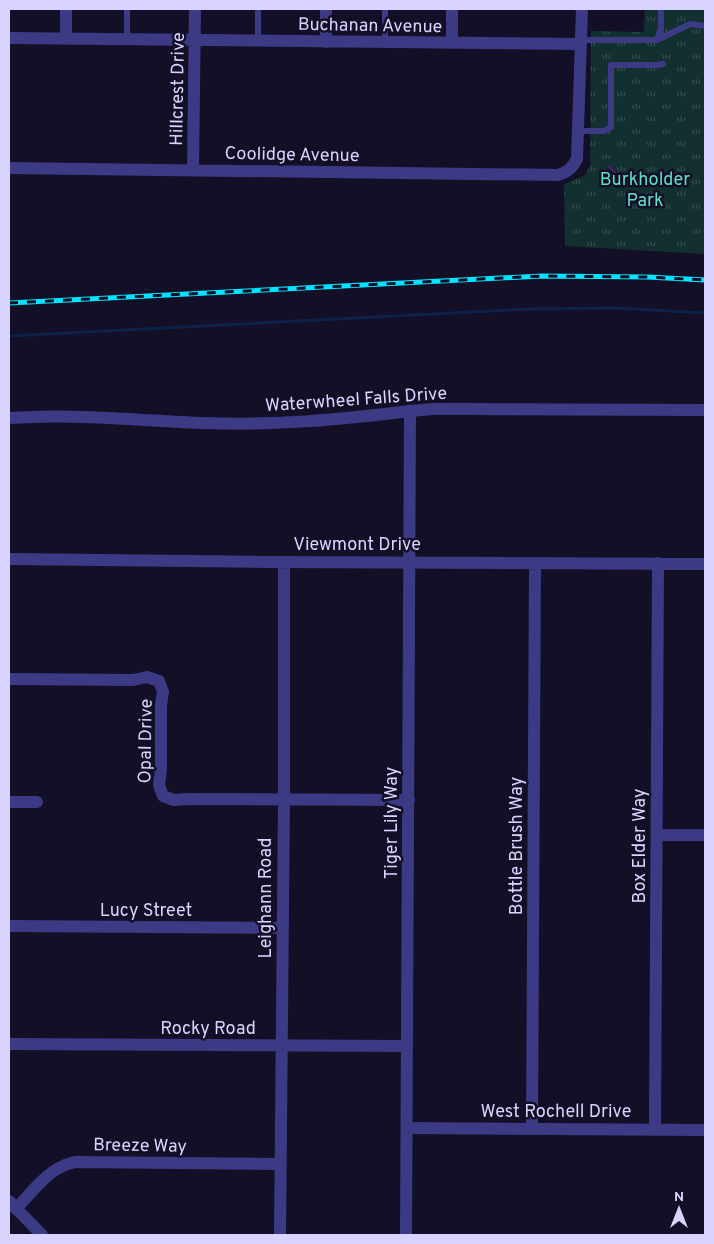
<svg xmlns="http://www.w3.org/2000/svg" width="714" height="1244" font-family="Overpass,sans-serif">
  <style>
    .park { fill: url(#park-tufts) }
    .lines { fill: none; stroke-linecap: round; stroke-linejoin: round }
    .stream { stroke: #0c2248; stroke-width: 3 }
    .building { fill: url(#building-back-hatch) }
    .service { stroke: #3d3a85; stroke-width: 6 }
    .minor { stroke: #3d3a85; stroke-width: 12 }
    .tertiary { stroke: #3d3a85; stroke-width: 12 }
    .rail-casing { stroke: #00e5ff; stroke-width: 5 }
    .rail { stroke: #130f26; stroke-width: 3; stroke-dasharray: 9; stroke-linecap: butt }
    .labels { text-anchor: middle; stroke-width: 5; stroke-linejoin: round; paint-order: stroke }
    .street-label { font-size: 18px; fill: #d9d4ff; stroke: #130f26 }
    .park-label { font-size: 18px; fill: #5fe0c0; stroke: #130f26 }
  </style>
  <defs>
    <pattern id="park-tufts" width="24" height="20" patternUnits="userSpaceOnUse" patternTransform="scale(1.25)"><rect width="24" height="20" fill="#12302f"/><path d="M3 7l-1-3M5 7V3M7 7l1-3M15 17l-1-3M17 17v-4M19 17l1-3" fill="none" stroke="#344d4e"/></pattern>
    <pattern id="building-back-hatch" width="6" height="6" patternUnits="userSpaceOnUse" patternTransform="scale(1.25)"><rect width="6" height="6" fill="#241b47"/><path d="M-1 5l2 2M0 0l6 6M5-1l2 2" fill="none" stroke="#433b63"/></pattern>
  </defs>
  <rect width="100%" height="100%" fill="#130f26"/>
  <path class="park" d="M645,9H705V254L565,246L564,184L584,176L590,166L591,31L644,32Z"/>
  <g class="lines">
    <path class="stream" d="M9,336L528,309L617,308L705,313"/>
  </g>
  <path class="building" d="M603 173a7 7 0 1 1 14 0a7 7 0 1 1-14 0Z"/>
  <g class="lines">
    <path class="service" d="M127,40V9
      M581,40H657L690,24L705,26
      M657,40L661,28V9
      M258,41V9
      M385,42V9
      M578,131H604L611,127V65H657L663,64"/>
    <path class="minor" d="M9,38L581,44
      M66,39V9
      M326,42V9
      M452,43V9
      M9,168L558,175C568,172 572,168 577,159L582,9
      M193,170L195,9
      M410,411L433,409H468L705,410
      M9,559L267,562L705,564
      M9,679L133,680L147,677L159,681L163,692L161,705V769L159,785L163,796L174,800L189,799L409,800
      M9,802H37
      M657,835H705
      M9,926L283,928
      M9,1044L407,1046
      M407,1128L705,1130
      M532,1129L535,563
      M655,1129L658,563
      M9,1201L42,1235
      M16,1209C28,1196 47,1172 63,1166C67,1164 71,1163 75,1162L281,1164
      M280,1235L284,799V562"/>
    <path class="tertiary" d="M9,418C75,413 140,421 206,423C275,426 343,419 410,411L406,1235"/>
    <defs>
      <path id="rail" d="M9,303L542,276L647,277L705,280"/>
    </defs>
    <use href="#rail" class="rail-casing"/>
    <use href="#rail" class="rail"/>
  </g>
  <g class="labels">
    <g class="street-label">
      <text transform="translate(370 25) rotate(1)" y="6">Buchanan Avenue</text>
      <text transform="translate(177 89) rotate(-89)" y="6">Hillcrest Drive</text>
      <text transform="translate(292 154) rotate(1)" y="6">Coolidge Avenue</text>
      <text transform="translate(356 399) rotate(-4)" y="6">Waterwheel Falls Drive</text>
      <text x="357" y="550">Viewmont Drive</text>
      <text transform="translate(145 741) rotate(-89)" y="6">Opal Drive</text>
      <text transform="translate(391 823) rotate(-90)" y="6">Tiger Lily Way</text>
      <text transform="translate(516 846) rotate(-90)" y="6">Bottle Brush Way</text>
      <text transform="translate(639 846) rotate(-90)" y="6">Box Elder Way</text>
      <text transform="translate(265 898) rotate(-90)" y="6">Leighann Road</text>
      <text x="146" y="916">Lucy Street</text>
      <text x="208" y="1034">Rocky Road</text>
      <text x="556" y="1117">West Rochell Drive</text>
      <text transform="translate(140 1145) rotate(1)" y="6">Breeze Way</text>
    </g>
    <g class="park-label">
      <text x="645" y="185">Burkholder<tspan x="645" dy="21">Park</tspan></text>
    </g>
  </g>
  <rect width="714" height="1244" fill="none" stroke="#d9d4ff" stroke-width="20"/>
  <g transform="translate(679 1209)" stroke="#130f26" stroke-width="4" paint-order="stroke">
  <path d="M0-4L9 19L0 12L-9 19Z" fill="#d9d4ff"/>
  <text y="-8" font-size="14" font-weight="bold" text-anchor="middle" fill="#d9d4ff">N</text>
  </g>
</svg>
